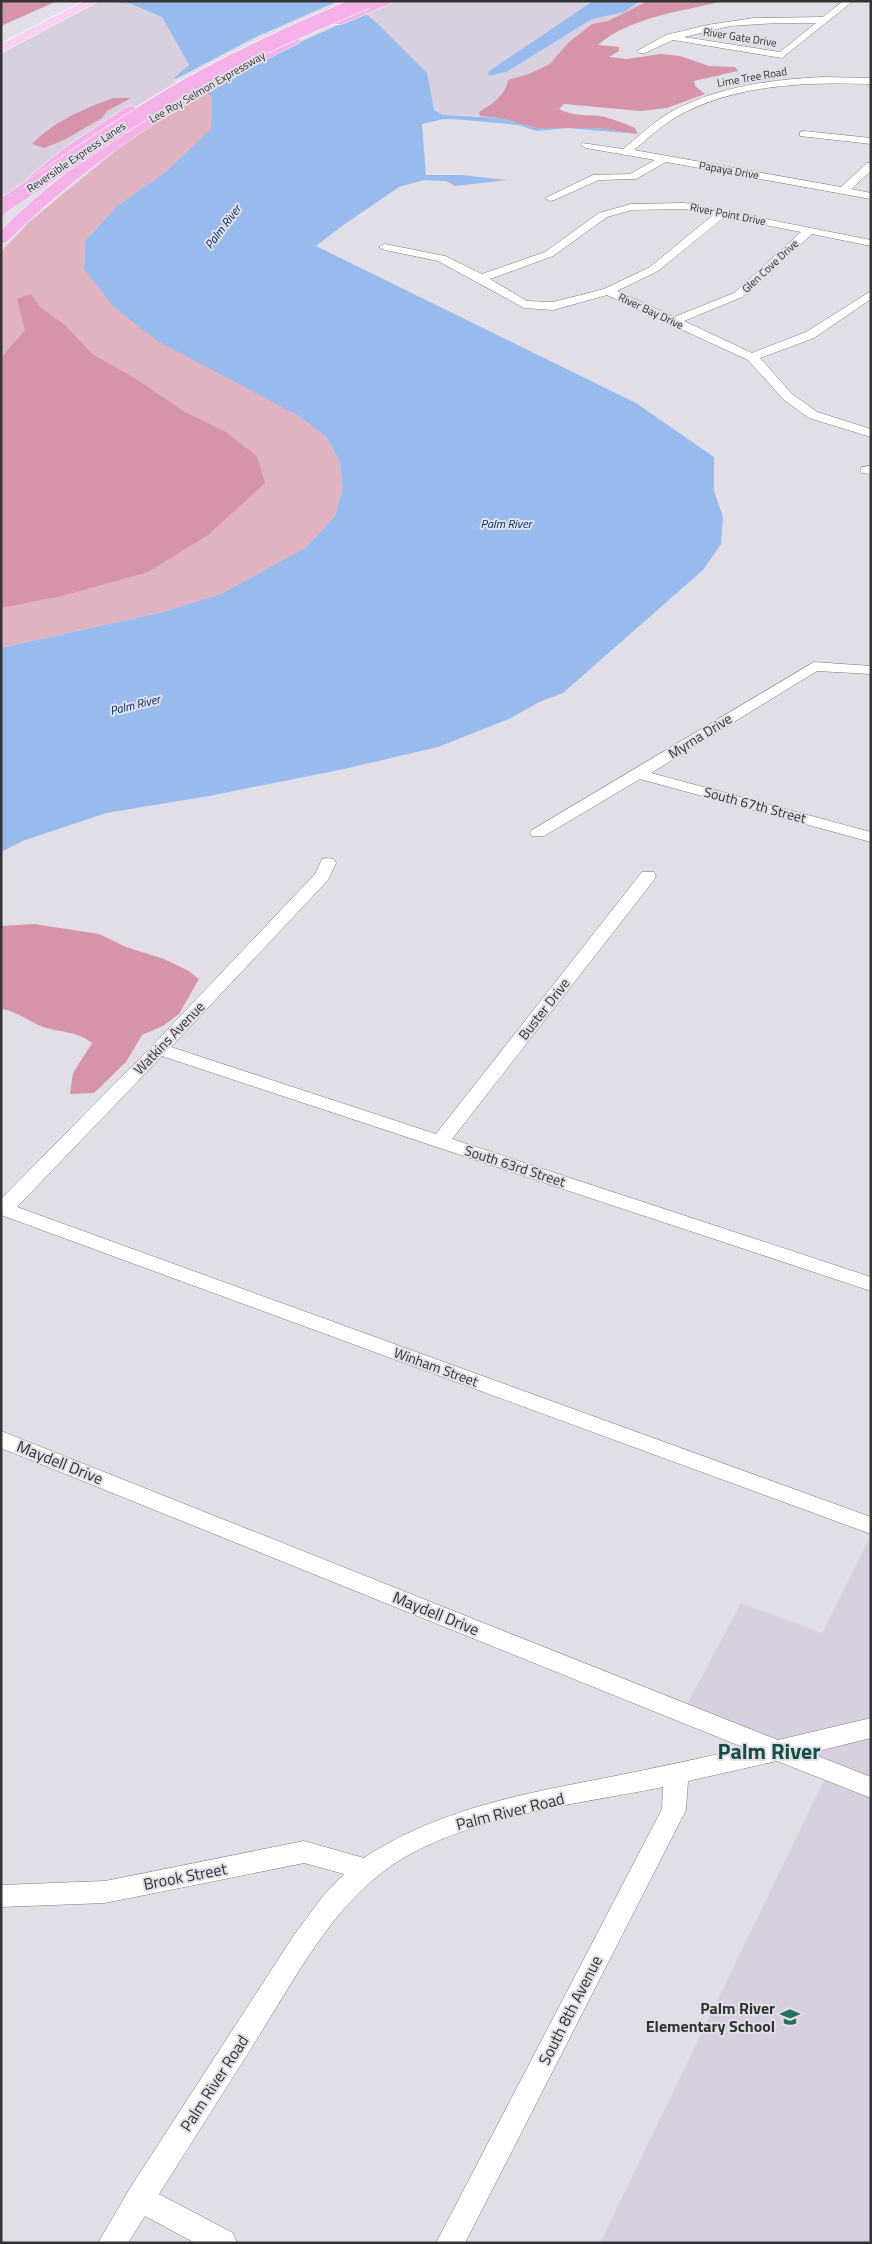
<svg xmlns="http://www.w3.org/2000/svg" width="872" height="2244" font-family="'Titillium Web',sans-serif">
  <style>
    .built { fill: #d8d0e0 }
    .green { fill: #e1b2c0 }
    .forest { fill: #d594a9 }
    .water { fill: #97bbed }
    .pier { fill: #e2dee7 }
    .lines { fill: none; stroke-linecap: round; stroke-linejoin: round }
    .minor-casing { stroke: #7e7a82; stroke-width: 1 }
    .major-casing { stroke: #fff; stroke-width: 1 }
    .highway-casing { stroke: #fff; stroke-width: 1 }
    .minor { fill: #fff; fill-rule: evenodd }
    .major { fill: #f8d0f1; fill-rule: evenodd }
    .highway { fill: #f4b1e7; fill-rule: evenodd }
    .highway-bridge-casing { stroke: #fff; stroke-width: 16; stroke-linecap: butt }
    .highway-bridge { stroke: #f4b1e7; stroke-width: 15 }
    .labels { text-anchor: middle; stroke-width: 4; stroke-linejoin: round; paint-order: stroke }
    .far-street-label { font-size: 11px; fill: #353336; stroke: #e2dee7 }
    .far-water-label { font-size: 12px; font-style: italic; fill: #00306a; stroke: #e2dee7 }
    .street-label { font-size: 14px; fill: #353336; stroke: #e2dee7 }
    .near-street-label { font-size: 16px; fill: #353336; stroke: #e2dee7 }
    .near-poi-label { font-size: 16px; font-weight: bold; fill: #353336; stroke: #e2dee7; text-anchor: end }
    .near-district-label { font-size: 22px; font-weight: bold; fill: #154e45; stroke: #e2dee7 }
  </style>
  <rect width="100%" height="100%" fill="#e2dee7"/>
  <path class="built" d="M96,1L131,4L162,17L189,65L176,77V82L122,114L1,206V50Z
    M391,1H671L604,31L548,87L480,116L443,115L434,110L427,73L364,12Z
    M871,1535V1725L778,1748L684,1710L741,1603L822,1633Z
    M871,1733V1786L791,1753Z
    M827,1774L871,1791V2243H600Z"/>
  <path class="green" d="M208,92L212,97L211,130L167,171L117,206L85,241L84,269L297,415L326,437L339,460L343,487L335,516L305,548L221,594L163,612L1,648V252L29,222L132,137L192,98Z"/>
  <path class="forest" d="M1,1H57L1,26Z
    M648,1H723C681,12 632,16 598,45L619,47V51L609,57L627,59L660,54L680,56L709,66L735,67L738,71L694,81L695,86L705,94L667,108L640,111L564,104L559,109C573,117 590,114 605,117C616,120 626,124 635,128L638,134L597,128H536L500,118L480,116L479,112C491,105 506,95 508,80L529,74L550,64L568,43L592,24L608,21Z
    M113,98H131L107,111L102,118L64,140L44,148L32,144C53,122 85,108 113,98Z
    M31,294L40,307L65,325L92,354L133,377L185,412L224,431L257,456L265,483L208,535L148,572L62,596L1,608V358L25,330L17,299Z
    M34,924L99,934L126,947L164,959L187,970L199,979L179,1014L163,1026L142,1035L126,1062L94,1093L70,1094L73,1073L92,1043C76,1030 58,1033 41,1026C26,1020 17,1011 1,1009V926Z"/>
  <path class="water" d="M102,1H350L378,24L427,73L434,110L443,115L500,118L536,128H597L638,134L567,128L537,131L518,125L466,120L444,119L422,124L426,175H461L507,180L455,186L446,181L424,180L399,187L342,226L316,246L636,403L714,457V491L723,517L721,544L703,570L563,693L539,702L511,718L438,747L344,769L209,796L106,813L25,840L1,852V648L163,612L221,594L305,548L335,516L343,487L339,460L326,437L297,415L156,340L113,306L84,269L85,241L117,206L167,171L211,129L212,97L207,92L185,93L177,85L175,77L189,65L162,17L131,4Z
    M593,1H640L624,12L592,19L506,72L489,76L488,72Z"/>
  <path class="pier" d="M338,1H354L367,12L289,47L177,84L174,80L252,39Z"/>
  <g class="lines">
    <defs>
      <path id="minor" d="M843,1H853L782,58L673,40L645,53H639L637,51L666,35L707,25L754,18L823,17ZM777,23H816L780,52L684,37L730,26Z
        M821,77L871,78V84C805,82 735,84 676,117C661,126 647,139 634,150L841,187L867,163L871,162V171L851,189L871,193V199L666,162L636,179L599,180L554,200L550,201L545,198L593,175L630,174L655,160L586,148L581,145L582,143L623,149C638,137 652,123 669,113C715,87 769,80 821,77Z
        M804,131L871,138V144L800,136V132Z
        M685,203L871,240V246L812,234L742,297L684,321L752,353L806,332L871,291V299L814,338L760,358L792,394L817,412L871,429V437L809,418L784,400L748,360L607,295L553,310L524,308L438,261L385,250L379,247L385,244L445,256L482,274L545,252L599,213L631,204ZM685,209L713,215L650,267L604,289L553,302L527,301L490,279L553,256L607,217L632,210ZM724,217L801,232L734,293L674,317L617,291L658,271Z
        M871,466V474L862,473L860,470L862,467Z
        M814,662L871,666V674L817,671L651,773L871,832V842L640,779L544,836H532L530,833L532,830Z
        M328,858L334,859L336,863L328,880L171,1047L436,1134L642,872H654L656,876L654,880L452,1139L871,1277V1291L162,1056L17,1207L871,1517V1534L1,1215V1199L153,1045L315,874L322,859Z
        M1,1431L778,1740L871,1718V1738L810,1753L871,1777V1798L777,1761L688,1781L686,1810L465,2243H436L662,1809L663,1787C579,1804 480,1814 405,1857C337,1897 301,1969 260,2034C227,2087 193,2140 159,2194L233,2233L237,2243H195L145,2216L128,2243H98L130,2188L294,1935L323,1896L344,1874L304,1863L105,1903L1,1907V1885L105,1881L304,1841L364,1858C439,1808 528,1793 615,1776C659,1767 702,1758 745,1748L1,1448Z"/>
      <path id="major" d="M84,1H99L1,53V44Z"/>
      <path id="highway" d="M373,1H391L390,4L342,24H332L330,21L332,18Z
        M294,36L299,37L301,40L299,43C188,97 95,155 7,242L1,244V230C69,164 146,111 229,67C249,56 272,41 294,36Z
        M131,106L136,107L138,110L136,113L77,152L41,181H31L28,178L31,175L67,146L126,107Z"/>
    </defs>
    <use href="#minor" class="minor-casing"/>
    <use href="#major" class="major-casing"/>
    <use href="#highway" class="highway-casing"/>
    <use href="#minor" class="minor"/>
    <use href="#major" class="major"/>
    <use href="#highway" class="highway"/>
    <defs>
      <path id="highway-bridge" d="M1,207C61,167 120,125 182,89C241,55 304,27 367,1"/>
    </defs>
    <use href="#highway-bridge" class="highway-bridge-casing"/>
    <use href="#highway-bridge" class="highway-bridge"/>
  </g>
  <defs>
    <symbol id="school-bare" viewBox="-9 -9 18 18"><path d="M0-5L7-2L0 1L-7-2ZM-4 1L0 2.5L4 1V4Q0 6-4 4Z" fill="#286e62" stroke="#e2dee7" stroke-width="2.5" paint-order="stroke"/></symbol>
  </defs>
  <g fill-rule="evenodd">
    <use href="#school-bare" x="776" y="2003" width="28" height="28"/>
  </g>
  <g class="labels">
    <g class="far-street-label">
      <text transform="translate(740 37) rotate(9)" y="4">River Gate Drive</text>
      <text transform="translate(752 77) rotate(-10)" y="4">Lime Tree Road</text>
      <text transform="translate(207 87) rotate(-30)" y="4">Lee Roy Selmon Expressway</text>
      <text transform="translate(76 157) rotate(-34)" y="4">Reversible Express Lanes</text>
      <text transform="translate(729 170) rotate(10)" y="4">Papaya Drive</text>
      <text transform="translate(728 214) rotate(11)" y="4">River Point Drive</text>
      <text transform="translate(770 266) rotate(-43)" y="4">Glen Cove Drive</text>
      <text transform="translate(651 311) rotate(25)" y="4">River Bay Drive</text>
    </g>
    <g class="far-water-label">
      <text transform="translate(223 227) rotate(-53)" y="4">Palm River</text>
      <text x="506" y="528">Palm River</text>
      <text transform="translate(135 705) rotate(-14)" y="4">Palm River</text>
    </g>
    <g class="street-label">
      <text transform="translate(700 736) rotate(-32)" y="5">Myrna Drive</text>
      <text transform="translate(755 805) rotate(15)" y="5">South 67th Street</text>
      <text transform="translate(544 1009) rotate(-52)" y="5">Buster Drive</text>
      <text transform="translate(169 1038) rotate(-46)" y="5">Watkins Avenue</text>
      <text transform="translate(515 1166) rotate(18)" y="5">South 63rd Street</text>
      <text transform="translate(436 1367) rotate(20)" y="5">Winham Street</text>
    </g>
    <g class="near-street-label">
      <text transform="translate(60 1462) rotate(22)" y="6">Maydell Drive</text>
      <text transform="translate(436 1613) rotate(22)" y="6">Maydell Drive</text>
      <text transform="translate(510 1811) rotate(-14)" y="6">Palm River Road</text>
      <text transform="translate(185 1876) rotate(-11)" y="6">Brook Street</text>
      <text transform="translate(570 2010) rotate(-63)" y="6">South 8th Avenue</text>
      <text transform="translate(214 2083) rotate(-57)" y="6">Palm River Road</text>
    </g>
    <g class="near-poi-label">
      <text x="775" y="2014">Palm River<tspan x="775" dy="18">Elementary School</tspan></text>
    </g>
    <g class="near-district-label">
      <text x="769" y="1759">Palm River</text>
    </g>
  </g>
  <rect width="872" height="2244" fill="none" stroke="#353336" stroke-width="5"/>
</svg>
